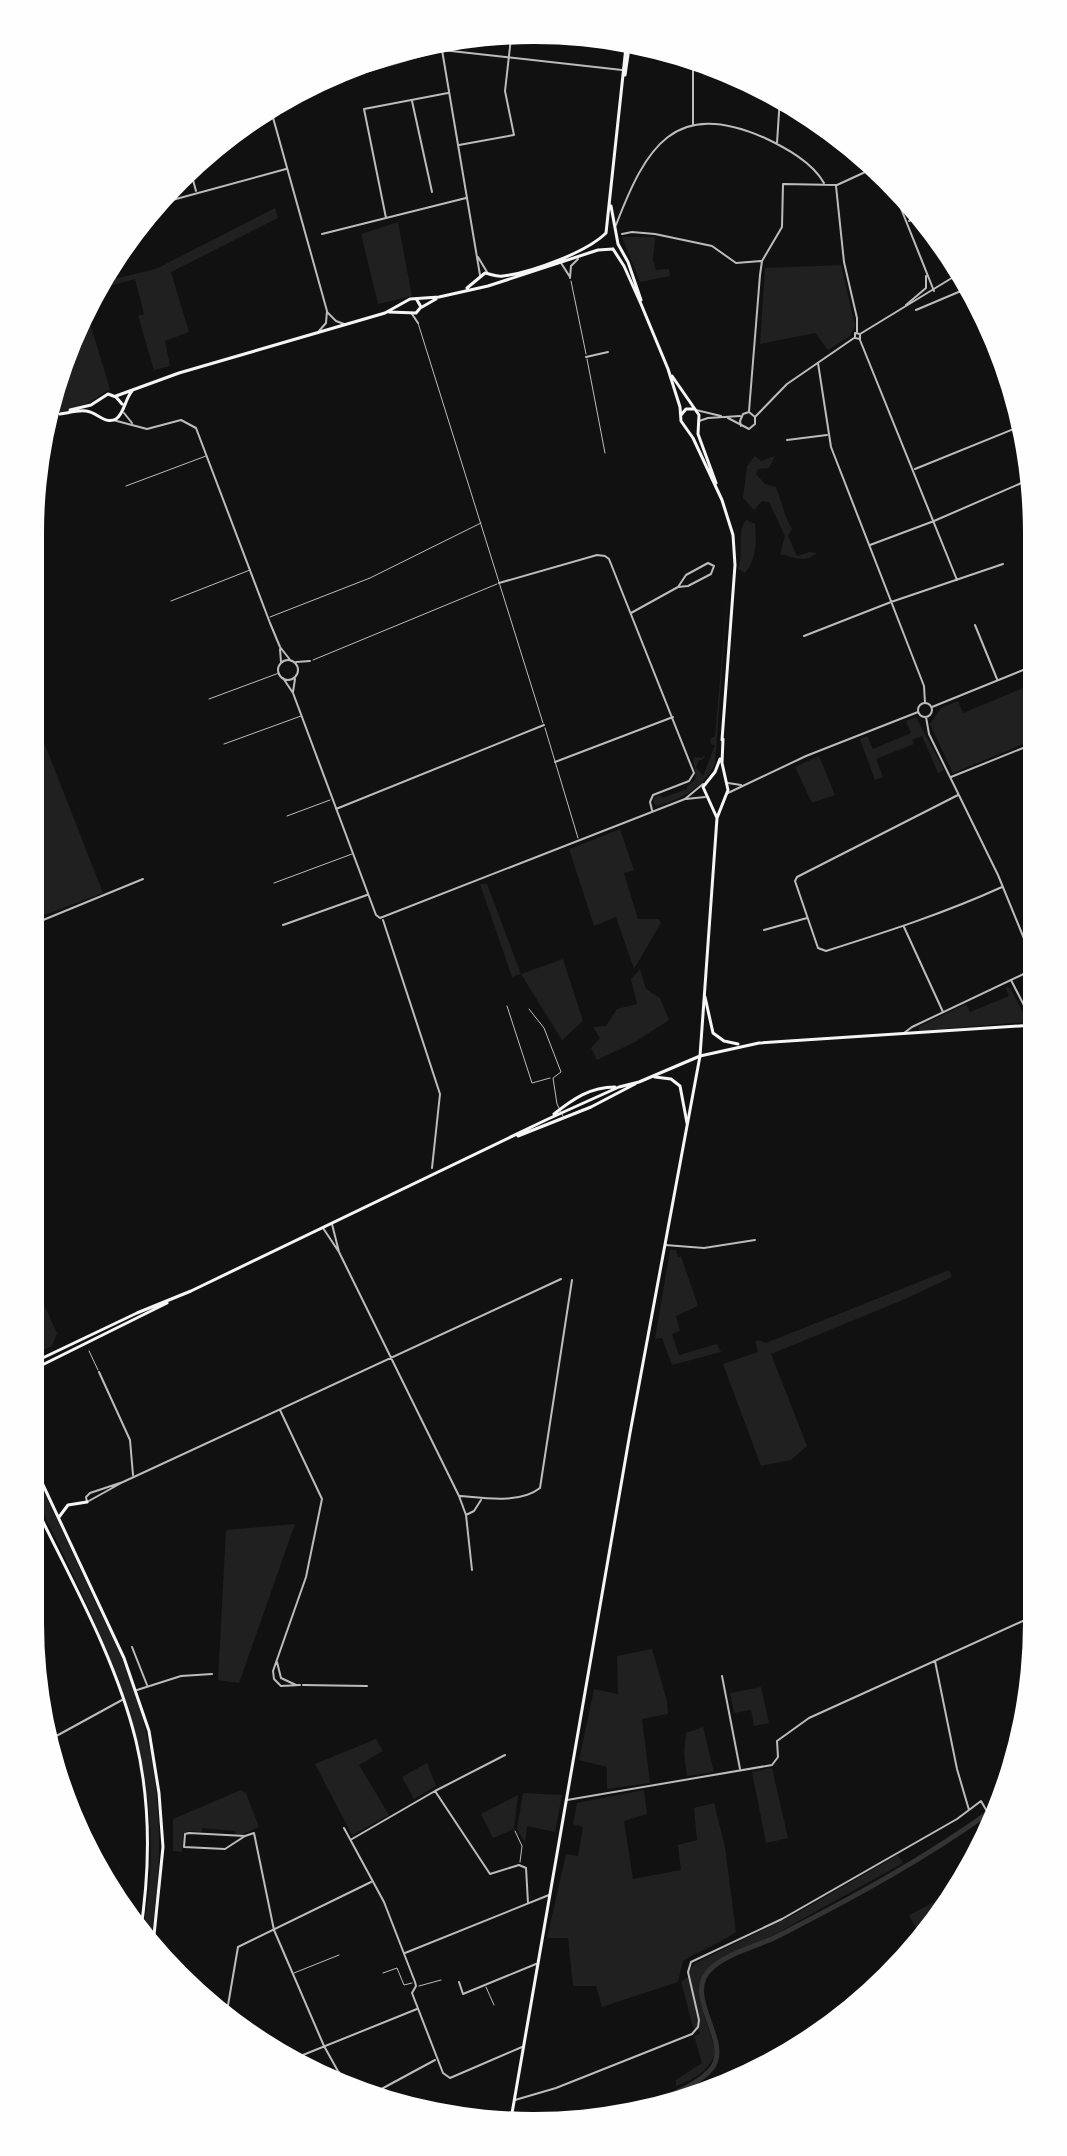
<svg xmlns="http://www.w3.org/2000/svg" width="1067" height="2156" font-family="'DejaVu Sans',sans-serif">
  <style>
    .green { fill: #202020 }
    .lines { fill: none; stroke-linecap: round; stroke-linejoin: round }
    .canal { stroke: #333; stroke-width: 5 }
    .service { stroke: #bcbcbc; stroke-width: 1 }
    .minor { stroke: #bcbcbc; stroke-width: 2 }
    .tertiary { stroke: #bcbcbc; stroke-width: 2 }
    .secondary { stroke: #f5f5f5; stroke-width: 3 }
    .primary { stroke: #f5f5f5; stroke-width: 3 }
  </style>
  <rect width="100%" height="100%" fill="#111"/>
  <path class="green" d="M275,208L278,218L171,272L189,332L165,341L170,366L154,370L138,316L144,314L135,279L99,289L105,281L156,269Z
    M398,222L412,296L378,304L361,234Z
    M622,237H655L653,260L656,270L669,269L670,276L640,282Z
    M841,265L855,326L850,336L828,350L815,333L760,344L765,268Z
    M85,307L110,389L88,403L54,414L82,311Z
    M755,456L761,461L775,456L769,468L758,469L756,474L765,484L776,487C781,499 785,519 792,529L788,536L796,554L798,556L809,552L817,553C804,564 794,557 780,554L785,536L769,502L762,501L754,510L743,498L747,466Z
    M746,520L755,524C757,541 756,561 745,573L738,569C744,553 736,532 746,520Z
    M728,589L715,763C706,786 680,800 657,806L653,802L655,797L660,795L662,798L687,789V786C703,778 691,769 694,757L703,758V755L705,757L702,760H699L696,767L703,776L715,745L711,744L710,739L715,736Z
    M1033,684V740L953,773L930,724L941,708L958,701L963,713Z
    M31,709L103,893L36,918L31,903Z
    M916,717L944,770L938,773L922,736L912,740L914,744L876,759L883,777L875,780L860,739L867,736L873,749L911,733L906,721Z
    M819,756L835,795L812,803L795,767Z
    M620,829L634,870L624,873L638,919H659L661,923L634,969L616,917L594,926L570,852V849Z
    M480,884H487L521,974L563,959L583,1021L562,1040L521,974L512,977Z
    M640,969L646,989L660,998L669,1020L635,1042L597,1060L591,1048L600,1038L593,1027L606,1026L617,1009L637,1004L631,979Z
    M1005,987L1010,988L1026,1018L1024,1022L919,1031L918,1027L966,1004L970,1012L1009,996Z
    M670,1250H676L678,1257L681,1256L698,1306L676,1316L680,1331L672,1334L679,1355L717,1344L721,1352L672,1365L662,1338L655,1339Z
    M949,1270L952,1277L903,1300L771,1354L807,1446L791,1460L761,1466L723,1364L758,1352L755,1341L759,1340L766,1343Z
    M30,1283L39,1294L57,1333L52,1346L30,1356Z
    M30,1463C51,1507 72,1551 92,1595C108,1629 125,1661 136,1696C162,1777 165,1860 150,1943L142,1936C177,1762 101,1636 30,1485Z
    M295,1524L239,1683L218,1680L226,1530Z
    M652,1649L667,1701L668,1714L642,1719L650,1783L607,1789V1767L579,1760L594,1689L618,1694L617,1656Z
    M761,1687L769,1723L754,1726L751,1710L734,1713L730,1693Z
    M703,1727L714,1772L687,1776L684,1754L686,1733Z
    M376,1739L383,1751L359,1765L389,1815L352,1835L315,1764Z
    M427,1763L436,1786L414,1799L402,1777Z
    M772,1768L788,1838L766,1843L752,1772Z
    M241,1790L246,1793L259,1827L243,1834H236L235,1831L202,1828V1832L188,1831L183,1834L182,1852L173,1851V1819Z
    M644,1790L647,1814L624,1821L633,1879L681,1870L678,1845L697,1840L694,1808L714,1803L725,1847L736,1932C719,1944 700,1950 683,1961L678,1982L602,2007L596,1986H573L568,1938H547L566,1854L578,1856L583,1827L573,1824L577,1803Z
    M523,1793L562,1795L555,1832L527,1826L525,1843L517,1829Z
    M518,1795L514,1829L493,1838L481,1814Z
    M898,1855L903,1863L779,1932L709,1967C687,1991 712,2027 715,2054C707,2073 694,2079 676,2086V2080L702,2063L694,2036L700,2034V2031L693,2027L681,1982L689,1976V1970L694,1964L795,1914Z
    M938,1900L941,1906L920,1936L909,1915Z"/>
  <g class="lines">
    <path class="canal" d="M626,2114C651,2102 696,2089 712,2068C733,2040 678,1993 714,1966C733,1951 759,1946 780,1935C854,1897 928,1857 995,1808"/>
    <path class="service" d="M571,281L586,354
      M418,323L543,723
      M587,359L605,453
      M126,486L206,456
      M171,601L250,570
      M270,617L370,578L481,523
      M313,660L497,584
      M209,699L279,673
      M545,728L578,838
      M224,744L301,716
      M287,816L330,800
      M274,883L352,854
      M507,1006L532,1083L550,1078
      M529,1009L544,1028L561,1072L553,1078L557,1104L563,1116
      M89,1351L98,1370
      M515,1831L522,1846L520,1862
      M294,1973L339,1955
      M383,1973L397,1968L404,1985L412,1983
      M419,1986L441,1980
      M486,1987L494,2005"/>
    <path class="minor" d="M693,65V124
      M327,83L442,50L480,275
      M412,101L432,192
      M272,114L327,311L326,323L319,331
      M777,143L780,97
      M459,145L514,135L505,91L511,38
      M190,169L196,191
      M836,186L844,262L857,318V332
      M892,186L934,291
      M165,202L286,169
      M386,218L364,109L448,93
      M909,221L922,216
      M616,225C646,147 674,98 765,138C786,148 812,162 824,183
      M322,234L466,198
      M622,234L632,232L655,234L712,246L736,263L761,261
      M478,257L487,272
      M561,263L570,277
      M570,278L571,266L578,259
      M906,305L926,288V276
      M980,308L1013,395
      M916,310L968,288
      M327,312L336,321L344,324
      M412,314L418,323
      M860,340L957,580
      M586,357L608,352
      M818,363L831,447L924,686L925,703
      M749,411L760,275L762,261L782,227L783,184L837,185L874,168
      M124,413L132,423
      M113,420L147,429L181,420L196,428L270,623L280,647L291,661
      M787,440L827,435
      M915,469L1021,426
      M870,545L934,521L1033,478
      M499,583L597,555L605,556L609,559L694,773L689,781L653,795L650,802L652,810
      M631,613L678,587L688,586L711,574L714,566L708,563L686,575L678,587
      M975,625L997,679
      M804,636L891,602L1003,564
      M280,649L281,662
      M278 670a10 10 0 1 1 20 0a10 10 0 1 1-20 0Z
      M296,662L310,661
      M283,678L293,693L376,915L380,918L685,799L703,784
      M293,692L295,679
      M918 710a7 7 0 1 1 14 0a7 7 0 1 1-14 0Z
      M932,707L1033,666
      M926,717L929,734L998,875L1034,963
      M555,762L673,717
      M951,777L1033,744
      M728,783L741,785
      M728,793L806,756L918,712
      M958,795L797,877L795,881L818,948L826,951C886,932 945,913 1002,887
      M686,799L705,797
      M336,809L544,725
      M383,920L440,1094L432,1168
      M31,925L143,879
      M283,925L367,895
      M904,927L943,1012
      M764,930L807,918
      M1011,980L1034,1025
      M1028,1127L1035,1124
      M323,1228L339,1252L332,1224
      M665,1245L704,1248L755,1240
      M339,1252L459,1496L466,1515L472,1570
      M99,1372L130,1440L133,1475
      M280,1410L322,1499L306,1577L273,1671L274,1679L281,1686L300,1685
      M123,1482L561,1279
      M123,1482L87,1502L86,1497L90,1493Z
      M460,1496C484,1498 520,1504 540,1488L572,1280
      M466,1515L474,1511L481,1500
      M132,1647L147,1685
      M935,1661L957,1769L969,1810
      M277,1662L281,1678L296,1685
      M722,1676L740,1769
      M303,1685L367,1686
      M137,1690L181,1676L212,1674
      M49,1740L122,1700
      M435,1791L490,1874L519,1865L526,1868L528,1903
      M567,1800L772,1765L778,1757L777,1741L809,1718L1036,1615
      M344,1828L384,1902L415,1982L416,1986L412,1993L443,2073L450,2078L522,2047
      M245,1836L225,1849L184,1847L185,1834L189,1833L245,1836L254,1833L274,1930L324,2046L344,2082
      M352,1839L435,1791L505,1755
      M405,1953L549,1895
      M459,1982L463,1994L536,1964
      M227,2011L238,1947L371,1882
      M288,2061L417,2009
      M329,2076L339,2072
      M374,2093L435,2060
      M515,2100L556,2088L692,2034L698,2027L699,2020L688,1972L691,1962L782,1919L957,1819L981,1801L992,1820"/>
    <path class="tertiary" d="M441,48L442,50L622,70
      M860,334L855,333V338L860,339V334L960,273
      M696,410L721,416
      M755,417L787,384L854,338
      M728,418L749,429L755,424V417L749,412L743,414L740,421L741,426
      M699,421L708,418L740,416
      M904,1033L912,1027L1034,969"/>
    <path class="secondary" d="M625,75L629,48
      M611,206L618,244L628,262L641,300
      M613,249L624,266L641,304L668,369L680,407L681,421L693,438L722,500L733,535L735,565L722,740
      M467,288L485,273C491,274 496,277 503,276C531,273 587,252 606,233L626,47
      M422,307L436,299
      M389,312L416,313L421,307L417,300
      M672,376L699,415L698,434L716,483
      M116,396L179,373L385,313L410,299L439,297L488,286L598,250L613,249
      M70,410L91,405L108,394L116,397L122,404
      M60,414C68,413 77,410 86,411C97,412 105,425 116,419C124,414 125,399 132,391
      M681,415L686,409H694
      M717,818L703,787L715,772L720,759
      M511,2119L630,1433L700,1056L717,818L728,790L722,763L723,739"/>
    <path class="primary" d="M705,997L713,1033L724,1041L738,1044
      M655,1077L671,1079L680,1086L687,1123
      M554,1114C573,1099 590,1087 615,1087
      M518,1136L591,1107L635,1084
      M30,1364L137,1313L191,1291L548,1119L619,1087L639,1082L700,1056L759,1043L1034,1025
      M30,1371L167,1303
      M30,1457L124,1658L149,1731L159,1793L163,1847L153,1945
      M30,1495C68,1575 115,1655 136,1741C151,1804 150,1871 140,1935
      M59,1517L68,1505L87,1502"/>
  </g>
  <path d="M0 0H1067V2156H0ZM533 44H534A489 489 0 0 1 1023 533V1623A489 489 0 0 1 534 2112H533A489 489 0 0 1 44 1623V533A489 489 0 0 1 533 44Z" fill="#fefefe" fill-rule="evenodd"/>
</svg>
